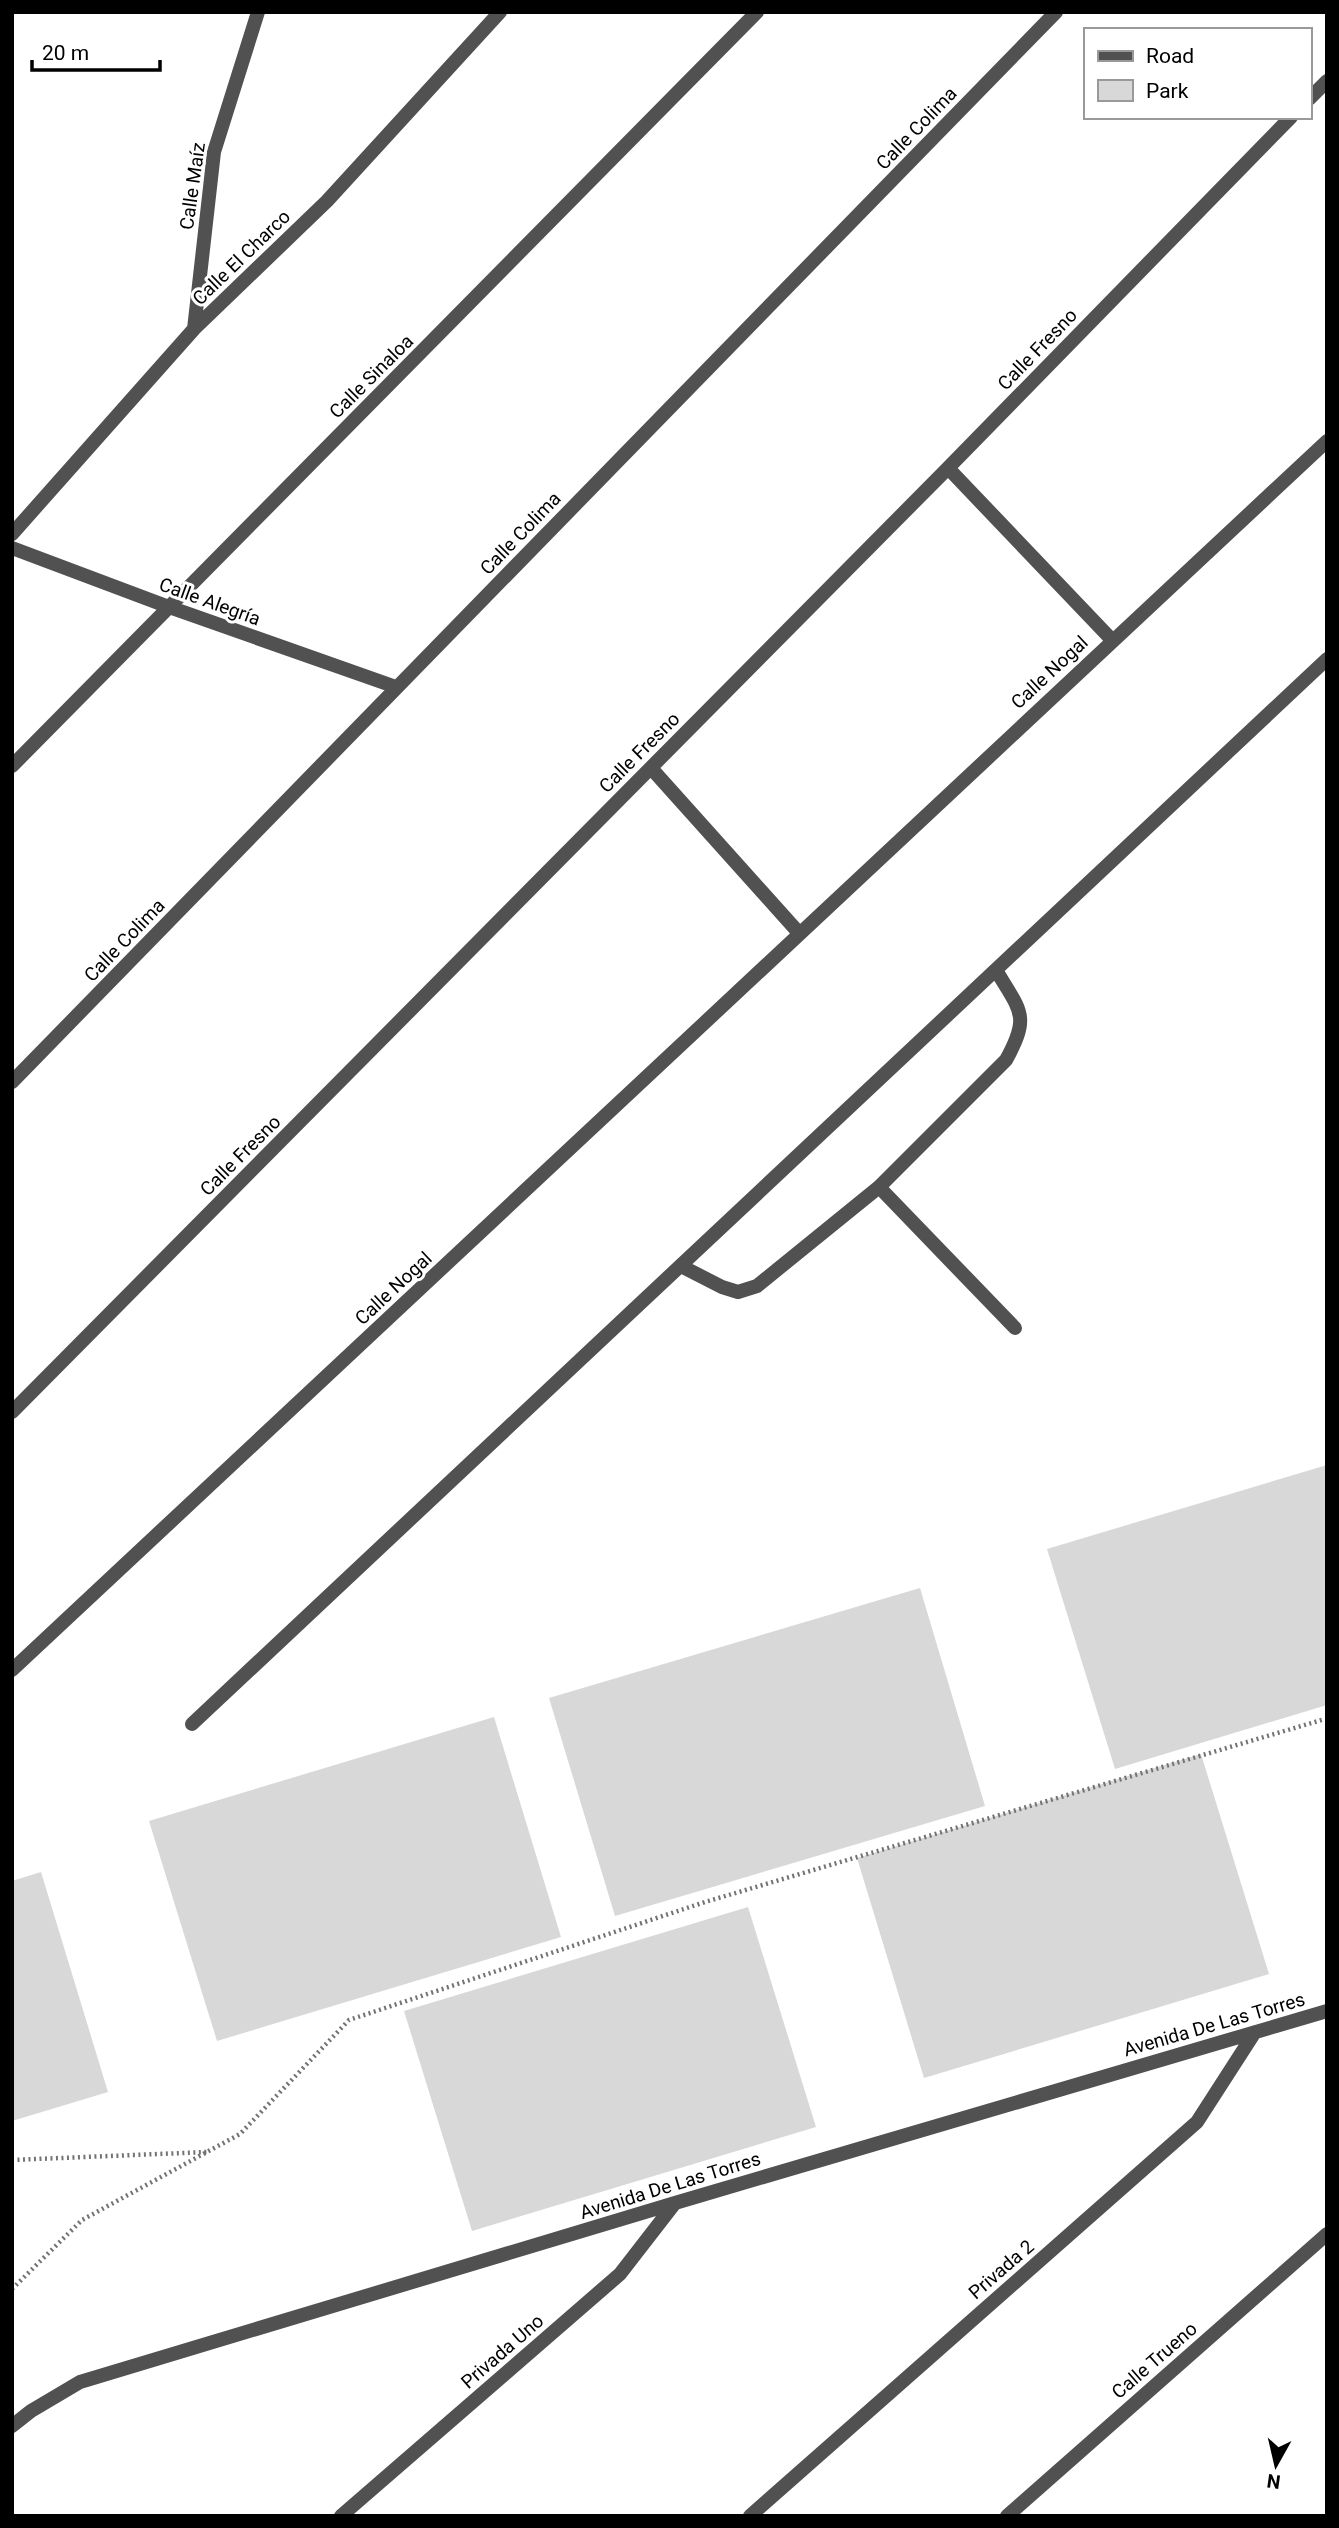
<svg xmlns="http://www.w3.org/2000/svg" width="1339" height="2528" font-family="Roboto,sans-serif">
  <style>
    .green { fill: #d8d8d8 }
    .lines { fill: none; stroke-linecap: round; stroke-linejoin: round }
    .path { stroke: #737373; stroke-width: 4.5; stroke-dasharray: 2 3.5; stroke-linecap: butt }
    .street { stroke: #515151; stroke-width: 14 }
    .labels { text-anchor: middle; stroke-width: 6; stroke-linejoin: round; paint-order: stroke }
    .street-label { font-size: 19px; fill: #000; stroke: #fff }
  </style>
  <rect width="100%" height="100%" fill="#fff"/>
  <path class="green" d="M1327,1465V1705L1115,1769L1047,1549Z
    M920,1588L985,1806L615,1916L549,1698Z
    M494,1717L561,1937L217,2041L149,1821Z
    M1201,1754L1269,1974L924,2078L857,1858Z
    M41,1872L108,2092L12,2121V1881Z
    M748,1907L816,2127L472,2231L404,2011Z"/>
  <g class="lines">
    <path class="path" d="M12,2160L207,2152
      M12,2289L82,2220L240,2134L349,2020L705,1902L1325,1719"/>
    <path class="street" d="M1309,99L1327,81
      M194,329L214,152L258,12
      M948,468L1112,640
      M12,534L194,329L327,201L500,12
      M12,548L169,607L396,687
      M12,766L757,12
      M651,768L799,933
      M12,1082L1056,12
      M879,1187L1015,1328
      M681,1266L722,1287L738,1292L757,1286L879,1187L1006,1060C1031,1015 1020,1011 996,970
      M12,1412L948,468L1291,117
      M12,1670L1327,441
      M192,1724L1327,659
      M12,2426L31,2411L80,2382L675,2203L1327,2011
      M341,2516L620,2274L675,2203
      M750,2516L1197,2122L1255,2032
      M1007,2516L1327,2234"/>
  </g>
  <g class="labels">
    <g class="street-label">
      <text transform="translate(916 128) rotate(-46)" y="7">Calle Colima</text>
      <text transform="translate(192 186) rotate(-82)" y="7">Calle Maíz</text>
      <text transform="translate(241 257) rotate(-44)" y="7">Calle El Charco</text>
      <text transform="translate(1037 349) rotate(-46)" y="7">Calle Fresno</text>
      <text transform="translate(371 376) rotate(-45)" y="7">Calle Sinaloa</text>
      <text transform="translate(520 533) rotate(-46)" y="7">Calle Colima</text>
      <text transform="translate(210 601) rotate(20)" y="7">Calle Alegría</text>
      <text transform="translate(1049 672) rotate(-43)" y="7">Calle Nogal</text>
      <text transform="translate(639 752) rotate(-45)" y="7">Calle Fresno</text>
      <text transform="translate(124 940) rotate(-46)" y="7">Calle Colima</text>
      <text transform="translate(240 1155) rotate(-45)" y="7">Calle Fresno</text>
      <text transform="translate(393 1288) rotate(-43)" y="7">Calle Nogal</text>
      <text transform="translate(1214 2024) rotate(-16)" y="7">Avenida De Las Torres</text>
      <text transform="translate(670 2185) rotate(-17)" y="7">Avenida De Las Torres</text>
      <text transform="translate(1001 2269) rotate(-41)" y="7">Privada 2</text>
      <text transform="translate(502 2351) rotate(-41)" y="7">Privada Uno</text>
      <text transform="translate(1154 2360) rotate(-41)" y="7">Calle Trueno</text>
    </g>
  </g>
  <rect width="1339" height="2528" fill="none" stroke="#000000" stroke-width="28"/>
  <rect x="1084" y="28" width="228" height="91" fill="#ffffff" stroke="#999999" stroke-width="2"/>
  <rect x="1098" y="51" width="35" height="10" fill="#515151" stroke="#999999" stroke-width="2"/>
  <text x="1146" y="63" font-size="21" fill="#000000">Road</text>
  <rect x="1098" y="80" width="35" height="21" fill="#d8d8d8" stroke="#999999" stroke-width="2"/>
  <text x="1146" y="98" font-size="21" fill="#000000">Park</text>
  <g transform="translate(1276 2465) rotate(188)" stroke="#ffffff" stroke-width="5" paint-order="stroke">
  <path d="M0-5L12 26L0 18L-12 26Z" fill="#000000"/>
  <text y="-10" font-size="19" font-weight="bold" text-anchor="middle" fill="#000000">N</text>
  </g>
  <path d="M32 60v10h128v-10" fill="none" stroke="#000000" stroke-width="3.5"/>
  <text x="42" y="60" font-size="21" fill="#000000" stroke="#ffffff" stroke-width="5" paint-order="stroke">20 m</text>
</svg>
